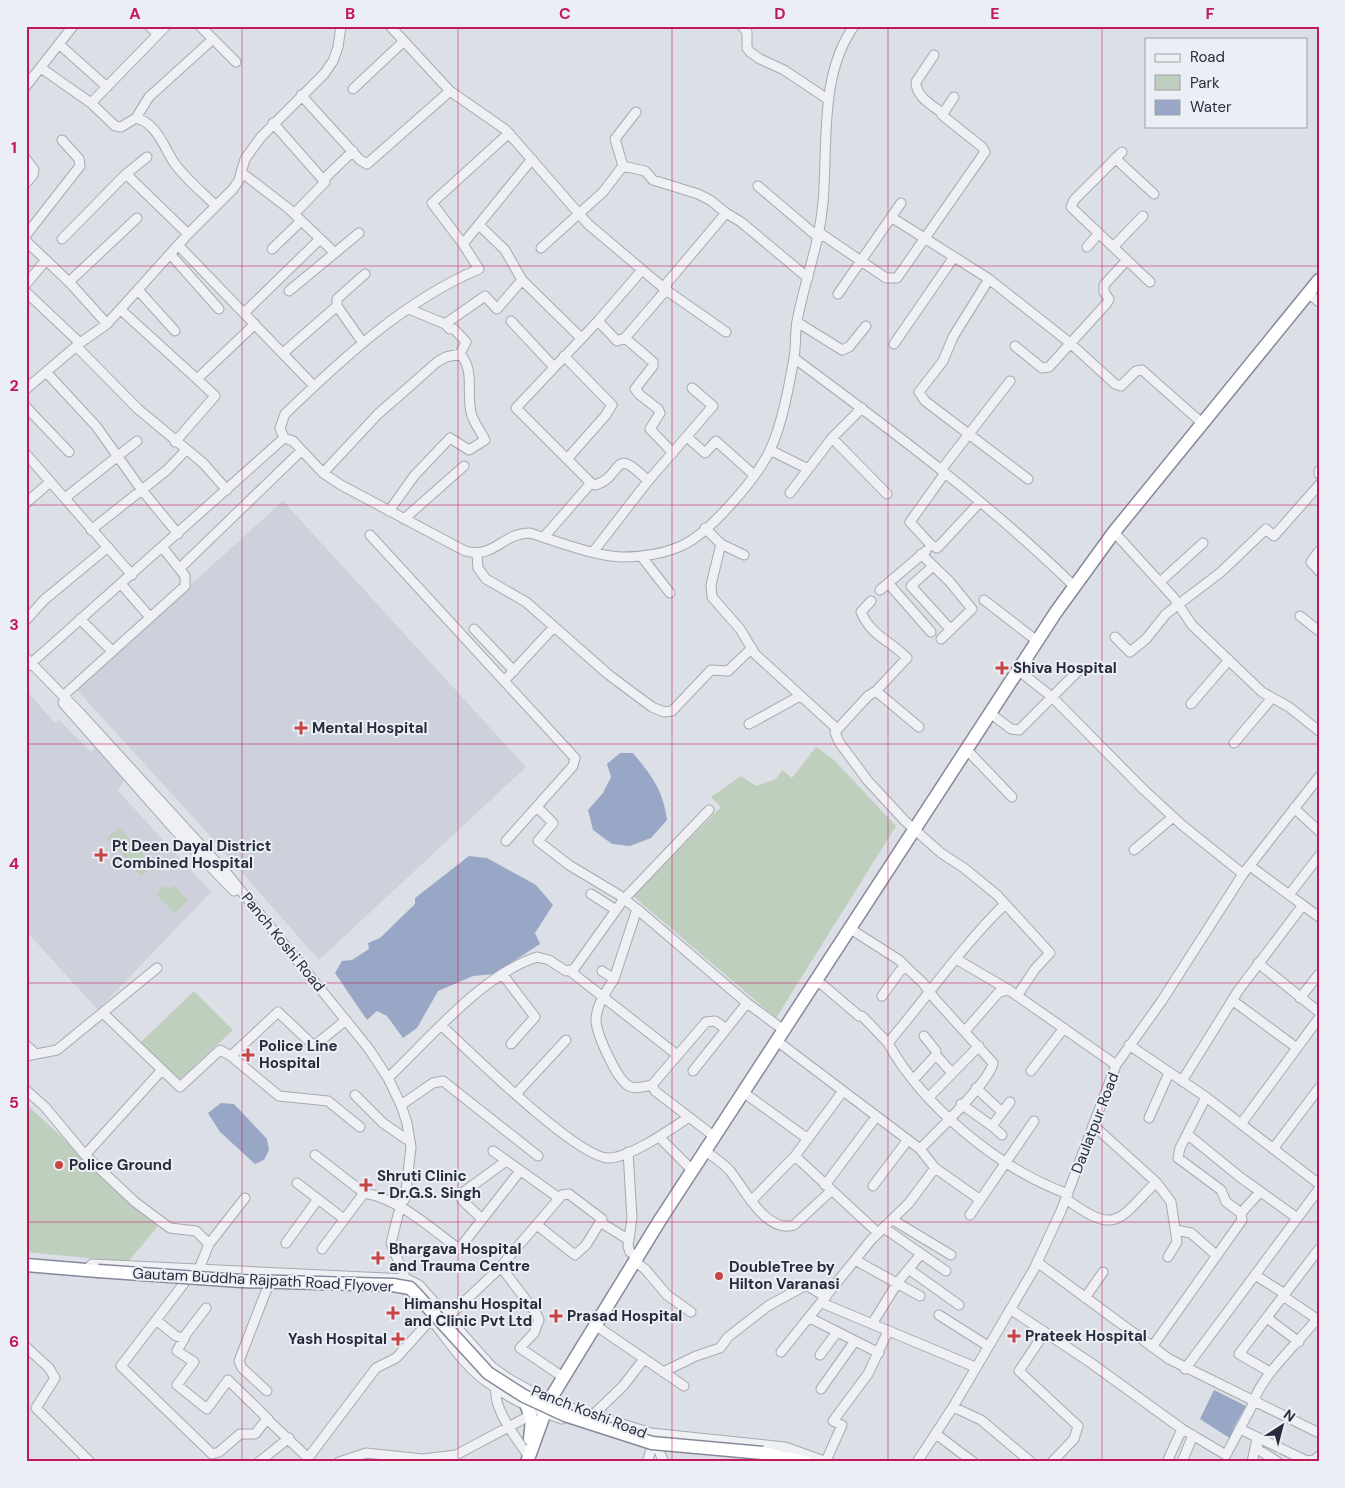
<svg xmlns="http://www.w3.org/2000/svg" width="1345" height="1488" font-family="'DM Sans',sans-serif">
  <style>
    .built { fill: #ced1db }
    .green { fill: #bfcfbe }
    .water { fill: #98a7c5 }
    .lines { fill: none; stroke-linecap: round; stroke-linejoin: round }
    .minor-casing { stroke: #a6a9b3; stroke-width: 11 }
    .highway-casing { stroke: #848a9c; stroke-width: 15 }
    .minor { stroke: #eff0f4; stroke-width: 9 }
    .highway { stroke: #fff; stroke-width: 12 }
    .highway-bridge-casing { stroke: #848a9c; stroke-width: 15; stroke-linecap: butt }
    .highway-bridge { stroke: #fff; stroke-width: 12 }
    .grid { fill: none; stroke: #c2185b; stroke-width: 1; stroke-opacity: 0.55 }
    .poi-dot { fill: #c74545; stroke: #ebeef4; stroke-width: 2 }
    .labels { text-anchor: middle; stroke-width: 4; stroke-linejoin: round; paint-order: stroke }
    .poi-label { font-size: 15px; font-weight: bold; fill: #272b3b; stroke: #ebeef4; text-anchor: start }
    .street-label { font-size: 15px; fill: #272b3b; stroke: #ebeef4 }
    .neatline { fill: none; stroke: #c2185b; stroke-width: 2 }
    .grid-label { font-size: 16px; text-anchor: middle; font-weight: bold; fill: #c2185b }
  </style>
  <rect width="100%" height="100%" fill="#dcdfe6"/>
  <path class="built" d="M283,501L526,767L319,960L193,817L76,689Z
    M26,690L55,723L59,720L91,752L96,748L124,780L118,791L211,892L98,1010L26,931Z"/>
  <path class="green" d="M816,747L833,759L896,826L776,1018L633,896L721,807L711,797L741,776L756,786L776,779L782,770L792,778Z
    M119,827L143,853L144,862L148,870L141,876L107,838Z
    M164,886L169,888L175,886L188,901L175,913L156,894Z
    M194,991L233,1030L177,1082L140,1043Z
    M26,1104L158,1226L128,1262L26,1252Z"/>
  <path class="water" d="M620,753H633C652,776 663,790 667,820L651,838L630,846L612,844L593,830L588,810L603,793L611,777L607,764Z
    M469,856L487,858L536,885L553,905L535,933L540,944L494,974L473,976L438,991L417,1028L403,1038L387,1016L377,1011L367,1020L335,973L342,961L352,960L369,949L368,943L380,938L415,904V898Z
    M221,1103L234,1104L267,1139L269,1150L264,1160L255,1164L220,1132L208,1113Z
    M1214,1390L1246,1406L1234,1427L1231,1439L1200,1419Z"/>
  <g class="lines">
    <defs>
      <path id="minor" d="M149,26L158,34
        M200,26L236,62
        M390,26L450,91L506,130L588,224L666,290L726,332
        M742,26L747,32V48L750,52L760,59L784,70L829,100
        M60,45L107,87
        M934,55L916,82C916,97 932,105 942,113
        M41,68L91,103L115,126L121,127L136,118C157,123 164,148 175,164C186,179 202,192 216,206
        M26,86L73,26
        M353,89L404,41
        M301,95L360,160L367,164L450,91
        M91,103L166,26
        M136,118L149,97L213,39
        M273,123L325,182L294,214
        M1122,152L1074,200L1071,207L1150,282
        M1115,158L1154,194
        M26,159L34,170L33,175L26,183
        M623,166L645,171L653,180L698,194L710,200L726,213
        M241,172L289,209L335,253
        M126,174L188,234
        M324,179L353,151
        M758,186L819,238
        M891,217L989,279L1070,343L1115,384L1121,386L1136,371L1142,370L1202,423
        M479,225L505,250L522,280L581,338
        M820,233L886,278H897L985,152L982,147L942,115L954,97
        M26,235L80,166L79,159L62,140
        M62,239L126,174L147,157
        M26,241L71,284L107,324
        M463,244L532,159
        M179,246L314,386
        M1087,247L1099,233
        M1113,247L1143,216
        M541,248L603,192L623,166L615,139L636,112
        M272,249L301,221
        M171,255L219,309
        M642,270L598,321L516,408L591,483L595,485C624,477 611,443 648,481
        M989,279L953,337L943,361L919,392L925,401L1028,479
        M69,282L137,218
        M26,284L46,260
        M139,291L175,331
        M289,291L359,233
        M26,292L80,343
        M1308,293L1319,302
        M838,294L901,203
        M409,309L445,324L450,329H454L466,342L460,354
        M121,310L197,379L255,324
        M244,313L320,239
        M511,321L554,367
        M598,321L617,341L625,338L666,290L667,283L726,213L741,222L808,278
        M797,322L842,350L849,347L866,326
        M445,324L485,296L497,309L522,280
        M625,338L653,362V366L635,389L640,395L658,409L660,413L650,429L673,453
        M363,343L337,306V299L365,274
        M894,344L954,257
        M76,346L138,409L203,463L227,490
        M1015,346L1042,368L1049,367L1107,303L1109,299L1104,292V285L1127,260
        M283,353L337,306
        M564,356L612,405L605,416L567,459
        M794,358C891,430 988,502 1074,586
        M46,372L96,426L141,489L178,534
        M26,389L80,343L107,324L188,234L233,189L239,180L245,159L261,137L324,74L333,61L338,47L341,26
        M26,407L69,452
        M687,437L705,453L716,441L754,475
        M284,438L280,428L285,414C342,359 405,300 479,269L463,244L432,203L509,133
        M832,438L887,494
        M175,442L215,396L197,379
        M770,450L808,469
        M26,454L132,575
        M941,470L1010,381
        M1319,471V474
        M323,473L378,414L410,386L437,362L446,357L460,354C476,371 465,395 472,416C475,424 481,432 485,440L469,450L450,438L414,476L389,511
        M945,473L910,522L931,545L937,548L941,544L980,502
        M790,493L832,438L862,408
        M65,498L137,441
        M26,503L50,482
        M404,519L464,466
        M705,528L721,544L744,555
        M91,530L167,470L186,450
        M1114,532L1174,598L1192,625L1262,692L1289,707L1319,731
        M370,535L575,758L573,766L506,841
        M544,537L591,483
        M721,544L711,585L712,597L740,629L755,654L836,728
        M1319,551L1311,562L1319,571
        M593,552L648,481L713,406L692,388
        M477,554L478,568L486,579L526,602L609,675L652,707L664,712L672,711L711,670L728,671L752,648
        M921,554L949,581L972,609L941,639
        M641,556L670,593
        M933,566L911,586L951,630
        M180,568L301,451
        M1160,582L1203,543
        M888,583L931,632
        M121,584L150,617
        M880,590L926,551
        M984,600L1037,641
        M871,601L861,612C872,637 890,640 907,658L876,691
        M1300,616L1319,631
        M80,619L112,651
        M26,620L44,600L108,547
        M474,629L514,671
        M1115,637L1130,652L1146,639L1166,614L1221,572L1266,529L1274,536L1319,485
        M26,658L80,713L229,876L369,1049L388,1078L401,1105L407,1123L411,1147L405,1199L401,1203L391,1243L411,1292
        M28,666L284,438L293,441L323,473L341,485L465,551C495,559 502,533 530,533C559,542 591,555 621,557C640,557 663,554 681,546C709,534 757,478 770,450C782,425 789,386 794,358C796,346 795,333 797,321C805,279 819,246 823,203C828,145 819,75 854,26
        M1018,670L1052,697L1144,790L1182,825L1243,874
        M504,681L554,627
        M63,696L185,586V576L163,548
        M63,703L175,830L234,891
        M1191,704L1229,660
        M990,713L1011,729L1019,730L1078,671
        M749,724L800,696
        M919,727L876,691L868,696L835,732L839,742L868,781L905,821L941,853L964,868L997,895L1050,953L1035,969L1017,996
        M1234,743L1272,698
        M967,750L1012,797
        M537,807L553,823L538,841L569,865L619,895L637,909L747,1003L785,1031
        M1294,808L1319,831
        M1134,850L1173,817
        M1250,866L1319,917
        M591,894L616,910
        M1289,895L1319,856
        M1005,904C962,946 927,997 888,1043C923,1106 999,1169 1068,1194
        M849,928L899,960L906,967
        M956,959L1009,990
        M1258,963L1319,1012
        M570,971L676,1054
        M602,971L614,979L637,909
        M503,975L535,1017L511,1044
        M614,979C606,992 596,1005 596,1021C597,1035 617,1080 629,1086C636,1090 644,1086 652,1085
        M816,981L824,986L859,1016H862L888,1043
        M882,996L900,971L906,967L923,983L935,999L993,1063C990,1081 935,1134 920,1149
        M1300,998L1319,974
        M1232,1000L1297,1048
        M103,1013L180,1087L220,1050L231,1056L278,1012L314,1046L346,1020
        M442,1026C470,1052 576,1157 608,1158C630,1158 671,1129 689,1117
        M965,1031L999,992L1009,990L1116,1065
        M924,1036L936,1051V1055L952,1073
        M777,1041L920,1149L935,1168L979,1199
        M26,1045L36,1054
        M1129,1045L1206,1097L1319,1184
        M26,1056L57,1050L157,968
        M231,1056L279,1096L328,1101L360,1127
        M693,1071L747,1003
        M1031,1071L1064,1028
        M388,1078C429,1039 483,974 537,957L549,960L566,971L574,969L624,899L709,810
        M914,1079L936,1055
        M1182,1081L1238,991L1303,905
        M976,1088L1002,1112
        M26,1090L45,1107L85,1155L135,1202L170,1228L196,1231L209,1244
        M743,1092L808,1139
        M516,1094L566,1040
        M355,1095L383,1123L406,1139
        M929,1097L979,1046
        M961,1104L992,1126L1010,1102
        M401,1105L433,1083L443,1081L538,1156
        M1149,1118L1169,1073
        M1241,1124L1319,1018
        M1093,1125L1156,1182L1171,1202L1177,1242L1168,1257
        M992,1126L1002,1135
        M1187,1134L1240,1177L1297,1218
        M659,1137L693,1171
        M715,1137L655,1091L652,1085L706,1022L715,1021L726,1029
        M1273,1149L1319,1088
        M493,1151L559,1198
        M705,1151C714,1157 723,1163 730,1171C744,1188 766,1234 794,1225L831,1191
        M628,1152L632,1218L628,1246L630,1252L638,1257
        M85,1155L161,1071
        M315,1155L364,1193
        M795,1156L878,1233
        M297,1183L344,1219
        M825,1185L876,1117
        M873,1186L907,1141
        M245,1198L209,1244L199,1269L185,1282L121,1366L212,1454L219,1452L240,1434H255L267,1419L308,1458
        M1066,1199C1116,1235 1117,1222 1156,1182
        M751,1201L795,1156L843,1091
        M1241,1213L1260,1192
        M970,1215L1034,1121
        M482,1219L462,1200L461,1194L506,1161
        M893,1220L951,1255
        M600,1222L629,1240
        M537,1225L575,1255L586,1245L602,1219L569,1194L562,1195L507,1259L501,1267L536,1313L539,1320L534,1333L520,1348L563,1377
        M884,1228L946,1271
        M1176,1230L1191,1233L1216,1255
        M286,1243L318,1199
        M322,1249L364,1193C400,1199 430,1228 459,1249L520,1171
        M855,1260L920,1296
        M636,1262L645,1269L667,1295L691,1312
        M1037,1262L1169,1359L1319,1433
        M910,1270L959,1305
        M86,1271L92,1264L407,1279L419,1285L492,1367L509,1379L549,1401L651,1433L785,1447L827,1462
        M1255,1275L1285,1294
        M1085,1298L1103,1272
        M822,1303L975,1367
        M1010,1309L1091,1363L1182,1429L1226,1455L1254,1402C1259,1378 1300,1341 1317,1319L1283,1296
        M939,1315L988,1346
        M448,1317L501,1267
        M810,1318L879,1353
        M1267,1318L1299,1342
        M431,1319C448,1340 464,1366 487,1382C508,1398 537,1411 562,1419
        M156,1320L176,1336L183,1338L206,1308
        M872,1324L898,1282L921,1254
        M595,1325L684,1386
        M1045,1332L1019,1371L1078,1426L1074,1439L1052,1462
        M185,1337L177,1351L194,1362L177,1385L207,1409L228,1380L268,1419
        M26,1347L49,1368L55,1378L36,1408L90,1462
        M1152,1347L1242,1220L1241,1213L1226,1202L1221,1190L1178,1158L1180,1148L1206,1097
        M781,1352L871,1240L909,1203L935,1168
        M820,1355L837,1332
        M1185,1369L1319,1189
        M663,1372L696,1356L720,1348L728,1337L768,1306L806,1285L826,1297
        M1270,1372L1239,1354L1319,1249
        M497,1384C489,1405 518,1440 529,1457
        M821,1389L855,1341
        M267,1391L242,1368L239,1361L268,1286
        M953,1407L981,1420L1031,1462
        M593,1415L623,1386L644,1359
        M1240,1429L1307,1461L1315,1460L1319,1456
        M936,1434L973,1462
        M653,1438L664,1462
        M1258,1438L1256,1443L1259,1450L1278,1462
        M826,1461L842,1425L833,1421L868,1374L888,1331
        M259,1462L289,1438
        M310,1462L308,1458L376,1368L396,1358L435,1315
        M339,1462L366,1453L423,1459L456,1455L531,1415
        M647,1462L652,1447
        M917,1462L953,1407L1034,1269L1061,1211L1116,1065L1161,1002L1243,874L1319,777
        M1167,1462L1182,1429
        M1182,1462L1193,1435
        M1252,1462L1256,1443"/>
      <path id="highway" d="M26,1265L98,1271
        M526,1404L532,1420L530,1439
        M763,1453L806,1462
        M527,1462L549,1401L660,1220L1056,612L1114,532L1319,280"/>
    </defs>
    <use href="#minor" class="minor-casing"/>
    <use href="#highway" class="highway-casing"/>
    <use href="#minor" class="minor"/>
    <use href="#highway" class="highway"/>
    <defs>
      <path id="highway-bridge" d="M98,1271L241,1281L393,1285L410,1288L415,1293L488,1373L524,1396L565,1415L652,1443L763,1453"/>
    </defs>
    <use href="#highway-bridge" class="highway-bridge-casing"/>
    <use href="#highway-bridge" class="highway-bridge"/>
  </g>
  <path class="grid" d="M242,26V1462M458,26V1462M672,26V1462M888,26V1462M1102,26V1462M26,266H1319M26,505H1319M26,744H1319M26,983H1319M26,1222H1319"/>
  <g class="poi-dot">
    <path d="M999.5 660.5h5v5h5v5h-5v5h-5v-5h-5v-5h5z"/>
    <path d="M298.5 720.5h5v5h5v5h-5v5h-5v-5h-5v-5h5z"/>
    <path d="M98.5 847.5h5v5h5v5h-5v5h-5v-5h-5v-5h5z"/>
    <path d="M245.5 1047.5h5v5h5v5h-5v5h-5v-5h-5v-5h5z"/>
    <circle cx="59" cy="1165" r="5"/>
    <path d="M363.5 1177.5h5v5h5v5h-5v5h-5v-5h-5v-5h5z"/>
    <path d="M375.5 1250.5h5v5h5v5h-5v5h-5v-5h-5v-5h5z"/>
    <circle cx="719" cy="1276" r="5"/>
    <path d="M390.5 1305.5h5v5h5v5h-5v5h-5v-5h-5v-5h5z"/>
    <path d="M553.5 1308.5h5v5h5v5h-5v5h-5v-5h-5v-5h5z"/>
    <path d="M1011.5 1328.5h5v5h5v5h-5v5h-5v-5h-5v-5h5z"/>
    <path d="M395.5 1331.5h5v5h5v5h-5v5h-5v-5h-5v-5h5z"/>
  </g>
  <g class="labels">
    <g class="poi-label">
      <text x="1013" y="673">Shiva Hospital</text>
      <text x="312" y="733">Mental Hospital</text>
      <text x="112" y="851">Pt Deen Dayal District<tspan x="112" dy="17">Combined Hospital</tspan></text>
      <text x="259" y="1051">Police Line<tspan x="259" dy="17">Hospital</tspan></text>
      <text x="69" y="1170">Police Ground</text>
      <text x="377" y="1181">Shruti Clinic<tspan x="377" dy="17">- Dr.G.S. Singh</tspan></text>
      <text x="389" y="1254">Bhargava Hospital<tspan x="389" dy="17">and Trauma Centre</tspan></text>
      <text x="729" y="1272">DoubleTree by<tspan x="729" dy="17">Hilton Varanasi</tspan></text>
      <text x="404" y="1309">Himanshu Hospital<tspan x="404" dy="17">and Clinic Pvt Ltd</tspan></text>
      <text x="567" y="1321">Prasad Hospital</text>
      <text x="1025" y="1341">Prateek Hospital</text>
      <text x="387" y="1344" text-anchor="end">Yash Hospital</text>
    </g>
    <g class="street-label">
      <text transform="translate(283 942) rotate(51)" y="5">Panch Koshi Road</text>
      <text transform="translate(1095 1123) rotate(-69)" y="5">Daulatpur Road</text>
      <text transform="translate(263 1280) rotate(3)" y="5">Gautam Buddha Rajpath Road Flyover</text>
      <text transform="translate(589 1412) rotate(21)" y="5">Panch Koshi Road</text>
    </g>
  </g>
  <rect width="1345" height="1488" fill="none" stroke="#ebeef4" stroke-width="55"/>
  <rect x="1145" y="38" width="162" height="90" fill="#ebeef4" stroke="#9da0aa"/>
  <rect x="1155" y="54" width="25" height="8" fill="#eff0f4" stroke="#9da0aa"/>
  <text x="1190" y="62" font-size="15" fill="#272b3b">Road</text>
  <rect x="1155" y="75" width="25" height="15" fill="#bfcfbe" stroke="#9da0aa"/>
  <text x="1190" y="88" font-size="15" fill="#272b3b">Park</text>
  <rect x="1155" y="100" width="25" height="15" fill="#98a7c5" stroke="#9da0aa"/>
  <text x="1190" y="112" font-size="15" fill="#272b3b">Water</text>
  <g transform="translate(1282 1426) rotate(36)" stroke="#ebeef4" stroke-width="4" paint-order="stroke">
  <path d="M0-4L9 19L0 12L-9 19Z" fill="#272b3b"/>
  <text y="-8" font-size="14" font-weight="bold" text-anchor="middle" fill="#272b3b">N</text>
  </g>
  <rect x="28" y="28" width="1290" height="1432" class="neatline"/>
  <g class="grid-label">
    <text x="135" y="19">A</text>
    <text x="350" y="19">B</text>
    <text x="565" y="19">C</text>
    <text x="780" y="19">D</text>
    <text x="995" y="19">E</text>
    <text x="1210" y="19">F</text>
    <text x="14" y="153">1</text>
    <text x="14" y="391">2</text>
    <text x="14" y="630">3</text>
    <text x="14" y="869">4</text>
    <text x="14" y="1108">5</text>
    <text x="14" y="1347">6</text>
  </g>
</svg>
